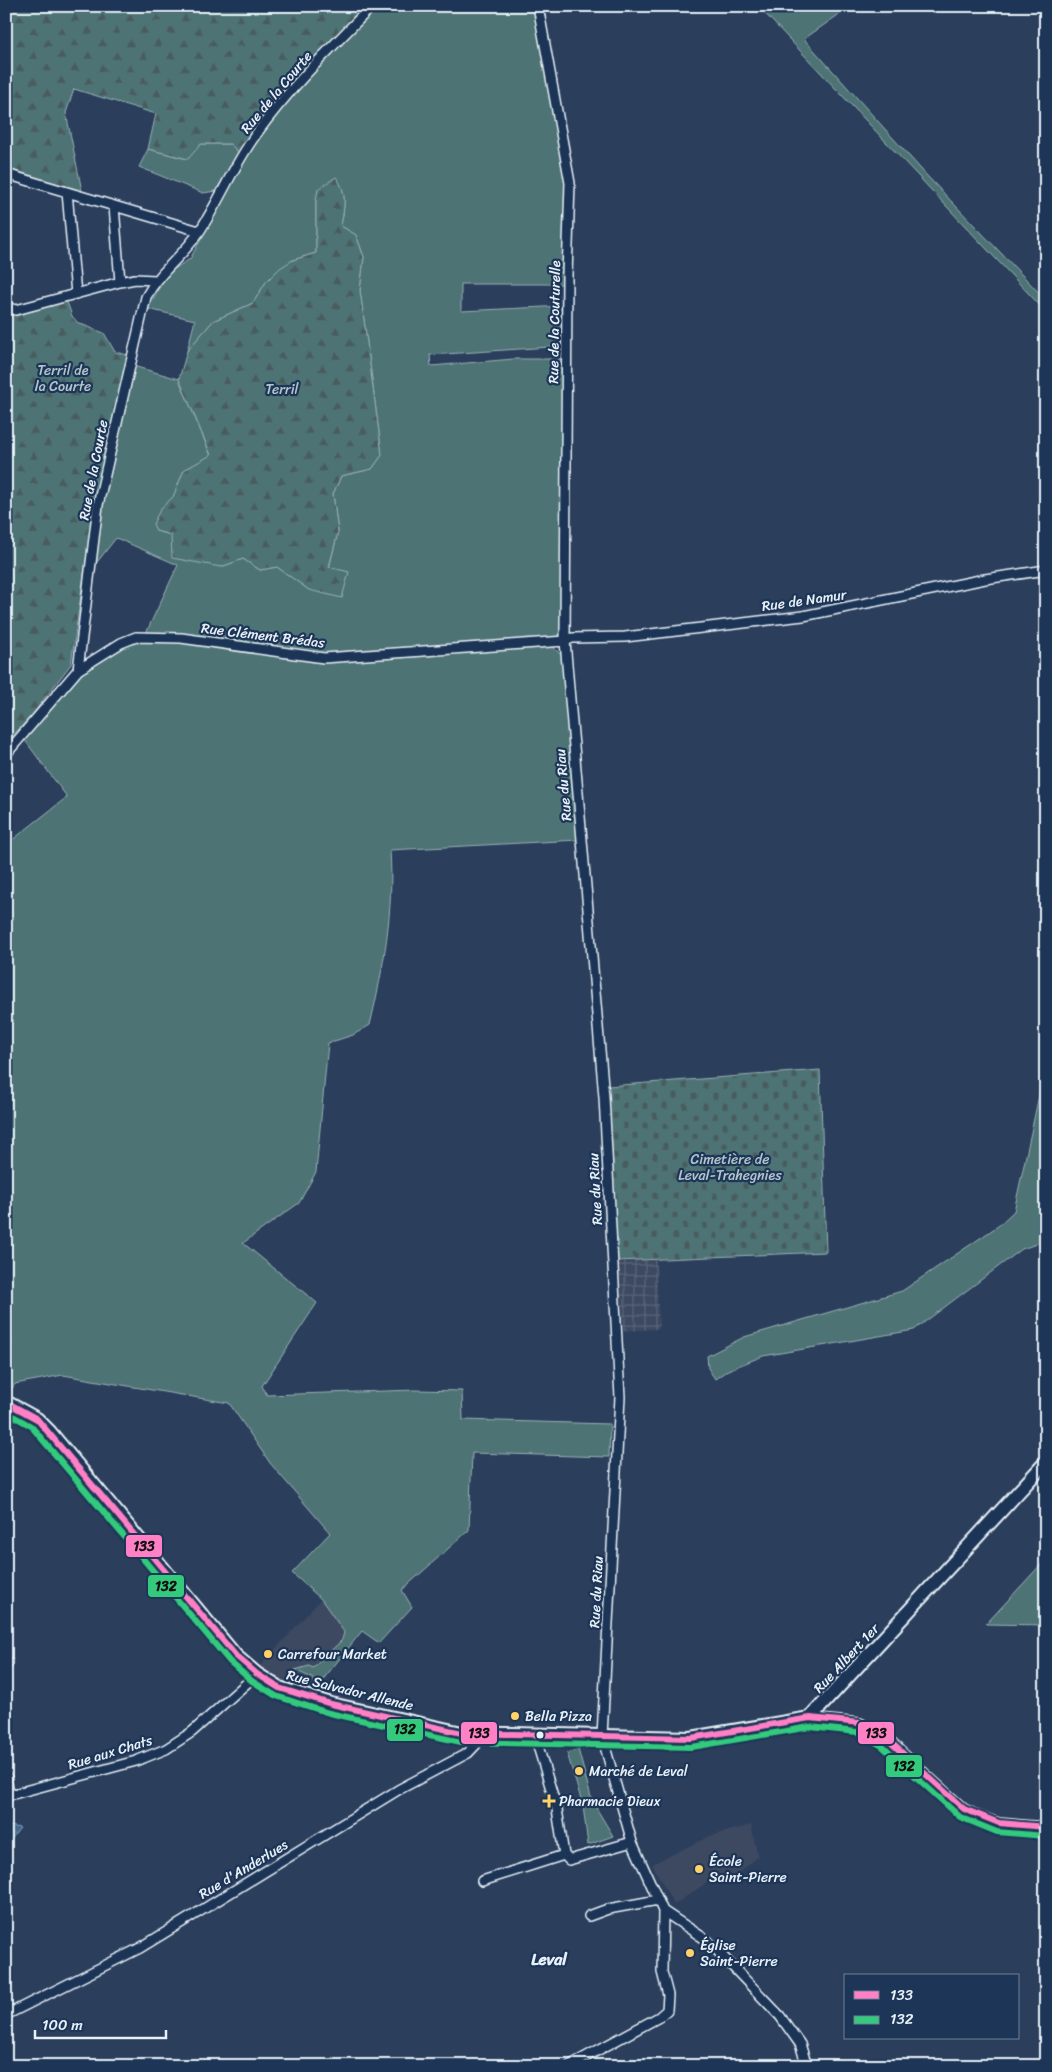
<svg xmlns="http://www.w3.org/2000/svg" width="1052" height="2072" font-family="Sriracha,sans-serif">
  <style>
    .built { fill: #3c4961 }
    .industrial { fill: url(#industrial-grid) }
    .grass { fill: #4d7375; stroke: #9ab2b6 }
    .forest { fill: url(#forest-firs); stroke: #9ab2b6 }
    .cemetery { fill: url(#cemetery-stones); stroke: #9ab2b6 }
    .water { fill: url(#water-waves); stroke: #849eb5 }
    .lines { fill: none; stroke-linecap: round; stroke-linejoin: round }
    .street-casing { stroke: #e8f1f8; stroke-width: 12 }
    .secondary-casing { stroke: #e8f1f8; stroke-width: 16 }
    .street { stroke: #1d3557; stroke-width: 9 }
    .secondary { stroke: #1d3557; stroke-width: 12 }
    .bus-1-casing { stroke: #1d3557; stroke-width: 10 }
    .bus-2-casing { stroke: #1d3557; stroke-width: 10 }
    .bus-1 { stroke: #ff80c5; stroke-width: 6 }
    .bus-2 { stroke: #33ca7d; stroke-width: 6 }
    .poi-dot { fill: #ffd166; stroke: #1d3557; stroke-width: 2 }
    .bus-dot { fill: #e8f1f8; stroke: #1d3557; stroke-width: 2 }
    .labels { text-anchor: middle; stroke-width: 4.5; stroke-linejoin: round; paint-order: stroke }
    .street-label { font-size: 14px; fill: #e8f1f8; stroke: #1d3557 }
    .park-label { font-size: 14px; fill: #b2c5ca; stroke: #1d3557 }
    .poi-label { font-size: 14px; fill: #e8f1f8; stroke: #1d3557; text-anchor: start }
    .quarter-label { font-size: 16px; font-weight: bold; fill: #e8f1f8; stroke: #1d3557 }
    .line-badge { stroke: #1d3557; stroke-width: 2 }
    .pale-badge-label { font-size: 14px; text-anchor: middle; font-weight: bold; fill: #111 }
  </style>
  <defs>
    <pattern id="industrial-grid" width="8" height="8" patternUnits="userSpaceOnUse" patternTransform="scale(1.25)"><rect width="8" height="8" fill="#3c4961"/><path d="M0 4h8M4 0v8" fill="none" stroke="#586478"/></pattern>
    <pattern id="forest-firs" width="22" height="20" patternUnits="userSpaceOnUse" patternTransform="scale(1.25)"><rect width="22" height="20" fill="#4d7375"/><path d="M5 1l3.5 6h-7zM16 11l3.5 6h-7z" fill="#495b5d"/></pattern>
    <pattern id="cemetery-stones" width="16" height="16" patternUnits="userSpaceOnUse" patternTransform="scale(1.25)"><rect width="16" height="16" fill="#4d7375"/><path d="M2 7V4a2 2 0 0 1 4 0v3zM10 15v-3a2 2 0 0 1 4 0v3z" fill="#495b5d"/></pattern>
    <pattern id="water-waves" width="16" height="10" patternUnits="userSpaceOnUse" patternTransform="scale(1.25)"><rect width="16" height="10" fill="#426689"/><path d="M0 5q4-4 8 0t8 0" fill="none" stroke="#5d7c9a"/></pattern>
  </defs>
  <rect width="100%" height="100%" fill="#2b3e5c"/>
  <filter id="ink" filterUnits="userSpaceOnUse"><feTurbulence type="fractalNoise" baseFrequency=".02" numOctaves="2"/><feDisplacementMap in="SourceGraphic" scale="10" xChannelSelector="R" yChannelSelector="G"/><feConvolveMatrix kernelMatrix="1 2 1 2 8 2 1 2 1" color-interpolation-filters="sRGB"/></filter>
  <g filter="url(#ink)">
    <path class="built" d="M321,1599L343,1629L342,1640L313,1669L310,1667L295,1671L312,1678L319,1692L281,1681L260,1666Z
      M751,1825L758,1857L724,1884L718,1875L674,1905L652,1864L710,1836Z"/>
    <path class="industrial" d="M656,1259L659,1329L623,1331L617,1262Z"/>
    <path class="grass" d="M377,6H535L566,167L565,284H461V311L565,306V346L430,355L431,366L514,359H565L562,630L557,637L330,654L170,633H146L178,565L116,538L94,566L103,501L133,366L179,379L211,456L184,470L173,498L161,508L156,531L171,535L221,567L243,559L260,570L277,567L309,590L329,568L338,532L333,494L341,476L372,469L382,455L360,290L364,257L356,235L341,226C344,208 348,193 336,178L316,200V253L293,260L266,282L253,303L213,321L187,351L195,320L148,309L161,284L171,271L190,259L257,138L298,88Z
      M758,6H851L804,39L928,177L1046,300V312Z
      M200,144H230L239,153L216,191L203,193L139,167L148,149L187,159Z
      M158,639L323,660L552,646L562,656L578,840L390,850C394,910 384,966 370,1025L353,1035L328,1043L316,1172L299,1203L243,1243L317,1303L262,1386L267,1395L416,1390L462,1391L463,1420L610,1424L609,1457L472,1453L469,1530L402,1590L412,1607L379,1643L362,1631L317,1687L312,1678L295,1670L309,1666L313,1668L342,1640L344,1632L321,1599L292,1573L330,1533L270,1463L229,1403L63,1375L15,1384L9,1393L6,1392V1360L13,1342L6,1339V845L67,797L24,739L83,671L134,641Z
      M1046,1063V1205L1042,1221V1242L1022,1249L914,1330L763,1356L728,1370L715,1379L708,1368L707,1356L744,1337L902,1291L998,1226L1014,1211Z
      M1046,1559V1625L986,1624Z
      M578,1749L592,1801L613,1836L588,1845L583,1806L567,1753Z"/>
    <path class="forest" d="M6,6H367C322,53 273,97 239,153L230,144H201L188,159L148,149L156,114L74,89L66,113L82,191L6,168Z
      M336,177C348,193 344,208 341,226L356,235L364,257L360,290L382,455L372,469L341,476L333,494L338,532L329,567L349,572L342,598L309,590L277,567L260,570L243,559L221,567L172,558L171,535L156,531L153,524L161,508L173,497L184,470L211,455L179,379L187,351L213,321L253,303L266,282L280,268L293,260L316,253V200L318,189Z
      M66,299L72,316L78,323L104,333L115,352L128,355L94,505L71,664L32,715L6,743V312L13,313Z"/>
    <path class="cemetery" d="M820,1070L826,1252L617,1261L608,1086Z"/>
    <path class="water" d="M6,1825L20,1828L6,1846Z"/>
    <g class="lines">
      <defs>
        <path id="street" d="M538,6L570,183L567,276L565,641L604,1097L620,1397L602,1736L632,1842L663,1911L662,1972L668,1995L667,2010L659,2017L569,2066
          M6,174L199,231
          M67,192L76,294
          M114,206L120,282
          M6,307L16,310L120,282L135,279L155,280
          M78,670L98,505L146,297C159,272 183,256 199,232C220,200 234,164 257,133C290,87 332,47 372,6
          M6,754L78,670L121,643L136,637L181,638L324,658L565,641L572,638L625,637L803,616L985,579L1046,570
          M6,1666L8,1663
          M810,1718L860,1723L887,1739L964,1809L981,1817L999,1823L1046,1827
          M534,1733L557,1809L564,1855L569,1860L632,1842
          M6,1776L9,1796
          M6,1796L136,1761L166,1749L192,1732L257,1674
          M482,1881L564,1855
          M663,1911L708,1941L780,2016L800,2044L807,2066
          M589,1916L608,1909L658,1900
          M6,2015L140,1948L398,1790L468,1753L486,1734"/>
        <path id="secondary" d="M6,1402L37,1419L50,1432L236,1656L257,1674L279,1688L331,1704L462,1733L691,1738L810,1718L1046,1462"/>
      </defs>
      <use href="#street" class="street-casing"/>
      <use href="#secondary" class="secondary-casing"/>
      <use href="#street" class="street"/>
      <use href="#secondary" class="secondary"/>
      <defs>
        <path id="bus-1" d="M6,1402L37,1419L236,1656L257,1674L279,1688L331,1704L462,1733L691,1738L810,1718L860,1723L887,1739L964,1809L999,1823L1046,1827"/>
        <path id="bus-2" d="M6,1412L31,1426L230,1662L252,1681L276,1696L329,1713L461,1742L692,1747L810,1727L857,1732L882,1746L960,1817L997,1832L1045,1836"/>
      </defs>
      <use href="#bus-1" class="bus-1-casing"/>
      <use href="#bus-2" class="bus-2-casing"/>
      <use href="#bus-1" class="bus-1"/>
      <use href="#bus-2" class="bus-2"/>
    </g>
  </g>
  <g class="poi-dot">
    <circle cx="268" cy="1654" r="5"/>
    <circle cx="515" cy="1716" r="5"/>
    <circle cx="579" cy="1771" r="5"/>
    <path d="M546.5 1793.5h5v5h5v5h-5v5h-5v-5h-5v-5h5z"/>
    <circle cx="699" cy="1869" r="5"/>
    <circle cx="690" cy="1953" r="5"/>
  </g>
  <circle class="bus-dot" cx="540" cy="1735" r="4.5"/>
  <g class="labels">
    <g class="street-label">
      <text transform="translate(276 92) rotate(-50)" y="5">Rue de la Courte</text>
      <text transform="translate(554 322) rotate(-89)" y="5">Rue de la Couturelle</text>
      <text transform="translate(93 470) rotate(-79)" y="5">Rue de la Courte</text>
      <text transform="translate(804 600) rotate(-8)" y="5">Rue de Namur</text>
      <text transform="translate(263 635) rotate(7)" y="5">Rue Clément Brédas</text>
      <text transform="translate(563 785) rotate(-95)" y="5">Rue du Riau</text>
      <text transform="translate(595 1189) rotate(-93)" y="5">Rue du Riau</text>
      <text transform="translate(596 1592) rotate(-87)" y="5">Rue du Riau</text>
      <text transform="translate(846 1658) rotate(-47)" y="5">Rue Albert 1er</text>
      <text transform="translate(350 1690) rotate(14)" y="5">Rue Salvador Allende</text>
      <text transform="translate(110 1752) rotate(-17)" y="5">Rue aux Chats</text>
      <text transform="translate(243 1869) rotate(-31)" y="5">Rue d'Anderlues</text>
    </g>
    <g class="park-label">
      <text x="63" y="375">Terril de<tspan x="63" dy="16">la Courte</tspan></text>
      <text x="282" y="394">Terril</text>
      <text x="730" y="1164">Cimetière de<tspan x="730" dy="16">Leval-Trahegnies</tspan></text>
    </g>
    <g class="poi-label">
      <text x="278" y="1659">Carrefour Market</text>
      <text x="525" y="1721">Bella Pizza</text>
      <text x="589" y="1776">Marché de Leval</text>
      <text x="559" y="1806">Pharmacie Dieux</text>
      <text x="709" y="1866">École<tspan x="709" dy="16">Saint-Pierre</tspan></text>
      <text x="700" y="1950">Église<tspan x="700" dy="16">Saint-Pierre</tspan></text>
    </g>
    <g class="quarter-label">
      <text x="549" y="1965">Leval</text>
    </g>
  </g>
  <g class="line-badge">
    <rect x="125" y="1534" width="38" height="24" rx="5" fill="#ff80c5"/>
    <rect x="147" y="1574" width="38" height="24" rx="5" fill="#33ca7d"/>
    <rect x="386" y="1718" width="38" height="24" rx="5" fill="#33ca7d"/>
    <rect x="857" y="1721" width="38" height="24" rx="5" fill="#ff80c5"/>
    <rect x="460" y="1721" width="38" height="24" rx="5" fill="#ff80c5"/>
    <rect x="885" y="1754" width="38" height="24" rx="5" fill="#33ca7d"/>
  </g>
  <g class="pale-badge-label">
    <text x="144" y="1551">133</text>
    <text x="166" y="1591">132</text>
    <text x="405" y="1734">132</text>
    <text x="876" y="1738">133</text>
    <text x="479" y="1738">133</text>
    <text x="904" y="1771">132</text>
  </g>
  <rect width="1052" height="2072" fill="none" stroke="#1d3557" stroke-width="25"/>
  <rect x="12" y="12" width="1027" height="2047" fill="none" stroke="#e8f1f8" stroke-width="2" filter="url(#ink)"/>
  <rect x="844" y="1974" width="175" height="65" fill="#1d3557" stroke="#6e8097"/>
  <rect x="854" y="1991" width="25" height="8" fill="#ff80c5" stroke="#6e8097"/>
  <text x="890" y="2000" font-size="15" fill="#e8f1f8">133</text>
  <rect x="854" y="2016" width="25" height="8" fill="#33ca7d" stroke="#6e8097"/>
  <text x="890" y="2024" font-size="15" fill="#e8f1f8">132</text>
  <path d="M35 2030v8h131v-8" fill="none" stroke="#e8f1f8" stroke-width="2.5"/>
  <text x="42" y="2030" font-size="15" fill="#e8f1f8" stroke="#1d3557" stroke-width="4" paint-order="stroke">100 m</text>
</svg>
